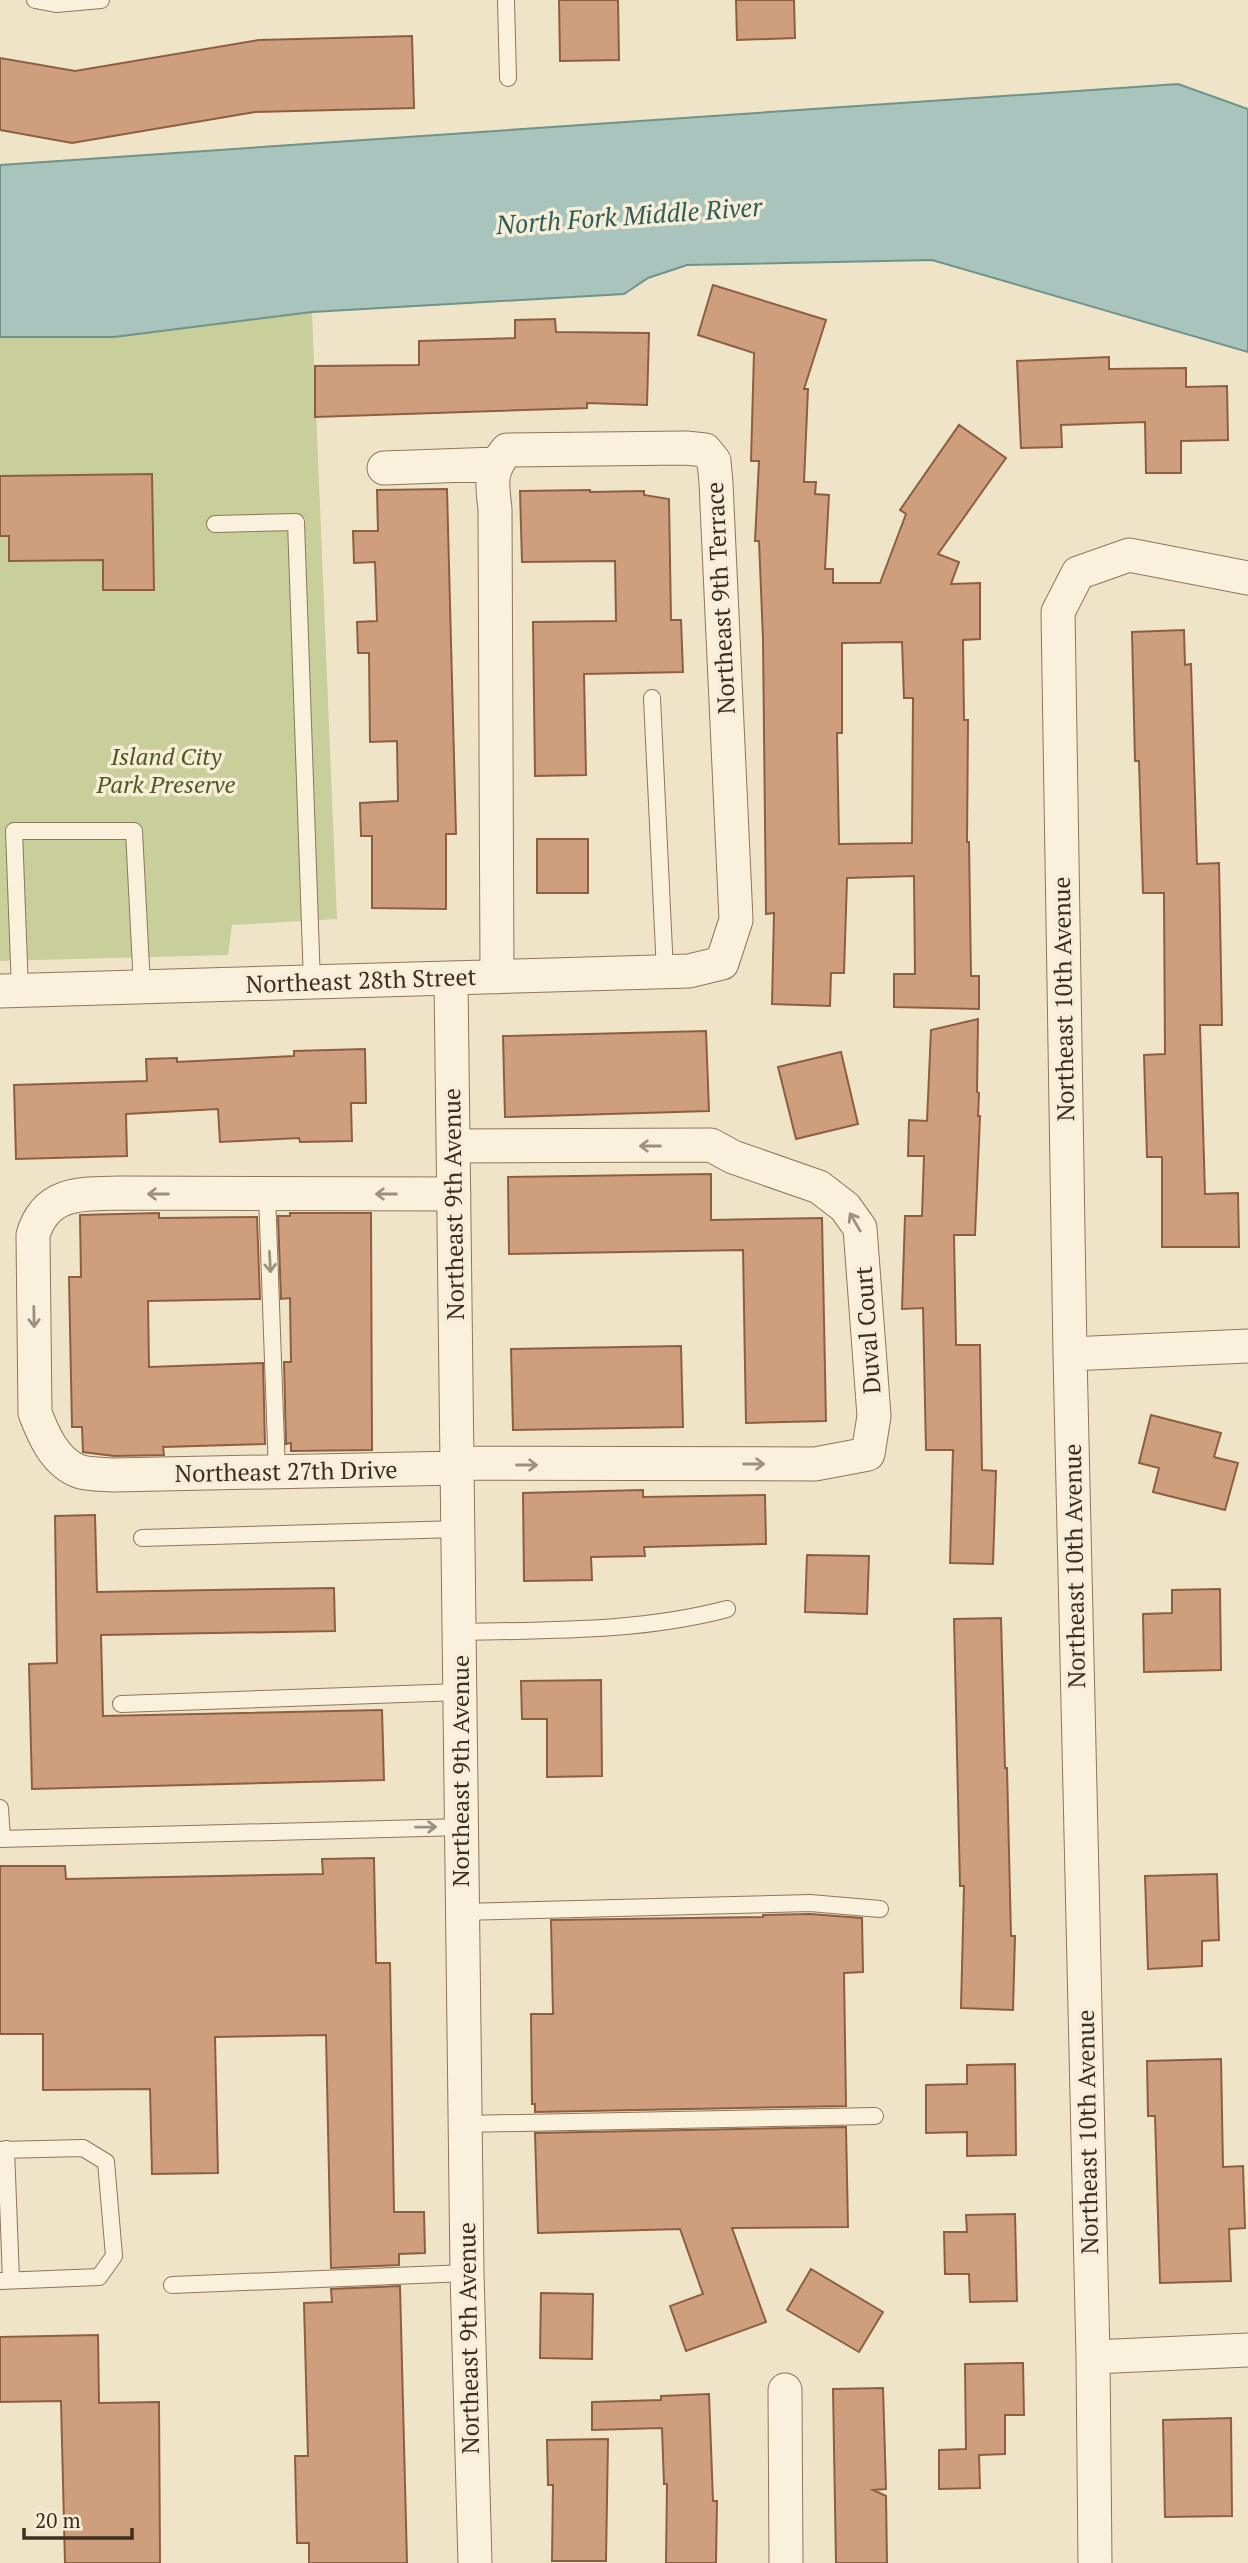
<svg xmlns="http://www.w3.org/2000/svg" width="1248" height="2563" font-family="'PT Serif',serif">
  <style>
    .green { fill: #c9cf9b }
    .water { fill: #a9c4bc; stroke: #6f938a; stroke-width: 2 }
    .building { fill: #cf9f7d; stroke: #8d5f41; stroke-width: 2; fill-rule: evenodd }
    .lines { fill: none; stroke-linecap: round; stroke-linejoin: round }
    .lane-casing { stroke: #8d765c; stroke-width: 18 }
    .street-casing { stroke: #8d765c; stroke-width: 35 }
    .lane { stroke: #faf1dc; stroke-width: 16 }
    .street { stroke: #faf1dc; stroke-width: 33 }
    .oneway { stroke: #9c907e }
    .labels { text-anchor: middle; stroke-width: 7; stroke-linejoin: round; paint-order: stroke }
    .street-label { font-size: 24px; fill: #3d2e20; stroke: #f7eed8 }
    .park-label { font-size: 24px; font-style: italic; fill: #4d5a26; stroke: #f7eed8 }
    .water-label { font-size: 26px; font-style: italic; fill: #2f5d5a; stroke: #f7eed8 }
  </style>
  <rect width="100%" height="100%" fill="#f0e4c8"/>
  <path class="green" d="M312,312L337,919L232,925L228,955L0,961V337H114Z"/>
  <path class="water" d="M1178,84L1248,109V352L932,260L687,265L648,278L624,294L312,312L114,337H0V165Z"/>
  <path class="building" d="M559,0H618L619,60L560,61Z
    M736,0H794L795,38L737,40Z
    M412,36L414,108L255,112L72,143L0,130V58L75,71L259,40Z
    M713,285L826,320L804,389H808L804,482H816L815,494L829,495L825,569H833V583H880L906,514L900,510L959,425L1006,458L938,554L959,562L951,584L980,583V639L963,640L964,720H968L967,842H969L971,976H979V1009L894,1007V974H915L914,876L847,878L844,973H831L830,1006L772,1004L774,913L766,914L763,639L759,541H755L759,461H751L754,353L698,335ZM902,642L904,698H913L912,843L839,844L837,733H842V643Z
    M555,319L556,332L649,333L647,405L587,403V408L315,417V366L419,365V341L515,338V320Z
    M1109,357V369L1186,368V387L1227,386L1228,440L1181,441V473H1146L1145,422L1061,425L1062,447L1021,448L1017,361Z
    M152,474L154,590H103V560L9,561V536H0V476Z
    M447,489L456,834H446V909L372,908V836H361L360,803L398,801L397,741L370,742L369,653H358L357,622L377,621L375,562L354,563L353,531H378L377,490Z
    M590,490V492L644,491V495L669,499L671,620H681L683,672L584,674L586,775L535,776L533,622L616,621L615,561L522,562L520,491Z
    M1184,630L1185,665L1191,664L1197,864L1219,863L1222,1025H1200L1205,1194L1238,1193L1239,1247H1162V1157H1147L1144,1055L1165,1054L1164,893H1143L1139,761H1135L1132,632Z
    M537,839H588V893H537Z
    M978,1019L977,1092L979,1093L978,1116H980L975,1235H954L956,1345H980L982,1470L996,1471L993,1564L950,1563L953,1450H926L923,1308L902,1309L905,1216H922L924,1156H908L909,1120L927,1121L931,1030Z
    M706,1031L709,1111L505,1117L503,1036Z
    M365,1049L366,1103H351L352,1141L300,1142L299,1138L220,1142L218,1109L126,1114L127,1156L16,1159L14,1085L147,1081L146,1059L177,1058V1062L294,1056V1051Z
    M841,1052L858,1124L796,1139L778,1067Z
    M711,1174V1220L822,1218L826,1421L746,1423L743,1250L509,1254L508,1177Z
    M159,1213V1218L257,1217L260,1299L148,1301L149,1367L263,1363L265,1444L163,1447L164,1455L114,1456L83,1452L82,1427H72L69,1277H81L80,1215Z
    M290,1213H371L372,1450L291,1451V1443L286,1444L284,1362H291L290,1298L281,1299L278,1216H290Z
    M681,1346L683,1427L513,1430L511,1349Z
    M1151,1415L1221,1433L1214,1457L1238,1463L1225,1510L1153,1492L1159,1468L1139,1463Z
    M643,1490V1497L765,1495L766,1544L644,1547L645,1556L591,1557L592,1580L524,1581L523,1493Z
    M95,1515L97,1592L334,1588L335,1631L101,1635L103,1716L382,1710L384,1780L32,1789L29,1664L57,1663L55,1516Z
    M807,1555L869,1556L867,1614L805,1612Z
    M1220,1589L1221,1670L1144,1672L1143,1614L1172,1613V1590Z
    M1001,1618L1005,1768H1007L1011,1936H1015L1013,2010L961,2008L964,1886H960L954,1619Z
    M601,1680L602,1776L547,1777V1719H522L521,1681Z
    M374,1858L376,1963H390L394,2212H424L425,2253L399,2254V2265L331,2268L326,2035L215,2037L218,2173L152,2174L150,2089L43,2090V2034H0V1866H65L66,1879L323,1874L322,1859Z
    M1217,1874L1219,1940L1202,1941V1966L1148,1969L1145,1876Z
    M810,1914L862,1918L863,1972L844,1973L846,2106L535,2112V2104H532L531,2014H553L551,1920L763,1917V1915Z
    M1221,2059L1223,2167L1243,2166L1245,2228L1229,2229L1231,2281L1160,2283L1155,2116H1148L1147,2061Z
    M1015,2064L1016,2155L967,2156V2132L926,2133V2085L967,2084V2065Z
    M846,2127L848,2227L732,2228L766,2322L686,2351L670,2306L703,2294L680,2229L538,2233L535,2133Z
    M1015,2214L1017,2301L970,2302L969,2274H945L944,2232H967L966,2215Z
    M811,2269L883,2312L859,2352L787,2310Z
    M400,2286L407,2563H309V2543H297L295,2456H308L304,2303L332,2302L331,2289Z
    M541,2293L593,2294L592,2359L540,2358Z
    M98,2335L99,2403L159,2402L160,2563H65L61,2401L0,2402V2337Z
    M1023,2363L1024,2415H1005V2454L979,2455L980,2488L939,2489V2450L966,2449L965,2364Z
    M883,2388L886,2489L873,2490L886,2496L887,2563H836L833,2389Z
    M709,2394L713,2501H717L716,2563H666L667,2484H664L662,2428L592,2430V2402L661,2400V2396Z
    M1231,2418L1232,2516L1165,2517L1163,2420Z
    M608,2439L606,2561H552L553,2485H548L547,2440Z"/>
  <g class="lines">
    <defs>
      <path id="lane" d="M35,0L56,4L101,0
        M506,0L508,78
        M215,524L296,522L312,983
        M652,698L665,972
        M20,991L14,831H134L142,987
        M267,1194L277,1472
        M142,1538L459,1529
        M460,1632C550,1630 640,1632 727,1609
        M121,1704L460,1692
        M0,1808L2,1839
        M0,1839L462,1827
        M462,1912L810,1903L880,1909
        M465,2124L875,2116
        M6,2149L11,2280
        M0,2150L83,2148L106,2162L114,2256L99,2277L0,2281
        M172,2285L467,2273"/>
      <path id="street" d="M384,468L496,464
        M451,979L467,2273L475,2563
        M0,991L689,971L722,963L736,920L716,483L714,461L705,450L686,448L507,450C489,471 492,483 495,509L497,977
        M453,1146L711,1145L733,1157L819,1187L845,1207L860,1228L874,1416L868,1454L815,1464L458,1463
        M454,1194L120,1193C81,1194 46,1191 33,1235L35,1413C43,1434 54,1460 76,1470C86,1475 103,1474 114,1475L458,1468
        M1070,1354L1248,1346
        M1093,2357L1248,2350
        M785,2390L786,2563
        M1095,2563L1093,2357L1070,1354L1058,612L1078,573L1129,555L1248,578"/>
    </defs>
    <use href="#lane" class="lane-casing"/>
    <use href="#street" class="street-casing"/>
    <use href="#lane" class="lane"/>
    <use href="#street" class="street"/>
  </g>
  <defs><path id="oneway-shaft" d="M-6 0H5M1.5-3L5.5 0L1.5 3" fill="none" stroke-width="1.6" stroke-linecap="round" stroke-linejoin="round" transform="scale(1.75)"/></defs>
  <g class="oneway">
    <use href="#oneway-shaft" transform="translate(650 1146) rotate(180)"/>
    <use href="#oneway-shaft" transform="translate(158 1194) rotate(-180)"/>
    <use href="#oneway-shaft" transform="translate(386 1194) rotate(180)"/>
    <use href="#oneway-shaft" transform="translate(855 1222) rotate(-120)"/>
    <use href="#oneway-shaft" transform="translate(270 1262) rotate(87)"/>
    <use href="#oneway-shaft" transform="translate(34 1317) rotate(89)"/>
    <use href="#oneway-shaft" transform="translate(754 1464)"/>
    <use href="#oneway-shaft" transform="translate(527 1465)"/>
    <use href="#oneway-shaft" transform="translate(426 1827) rotate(-1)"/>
  </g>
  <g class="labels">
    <g class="street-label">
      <text transform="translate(721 598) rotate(-93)" y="8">Northeast 9th Terrace</text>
      <text transform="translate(361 981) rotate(-2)" y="8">Northeast 28th Street</text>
      <text transform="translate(1064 999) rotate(-91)" y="8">Northeast 10th Avenue</text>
      <text transform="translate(454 1204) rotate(-91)" y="8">Northeast 9th Avenue</text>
      <text transform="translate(868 1330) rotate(-94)" y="8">Duval Court</text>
      <text transform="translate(286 1472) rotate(-1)" y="8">Northeast 27th Drive</text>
      <text transform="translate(1075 1566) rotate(-91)" y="8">Northeast 10th Avenue</text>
      <text transform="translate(461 1771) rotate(-90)" y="8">Northeast 9th Avenue</text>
      <text transform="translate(1088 2132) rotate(-91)" y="8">Northeast 10th Avenue</text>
      <text transform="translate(469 2338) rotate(-91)" y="8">Northeast 9th Avenue</text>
    </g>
    <g class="park-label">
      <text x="166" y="765">Island City<tspan x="166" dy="28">Park Preserve</tspan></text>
    </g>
    <g class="water-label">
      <text transform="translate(629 216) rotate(-4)" y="9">North Fork Middle River</text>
    </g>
  </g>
  <path d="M24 2528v10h108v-10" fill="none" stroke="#3d2e20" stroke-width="3.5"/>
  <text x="35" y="2528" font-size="21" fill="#3d2e20" stroke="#f7eed8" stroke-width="5" paint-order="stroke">20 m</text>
</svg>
